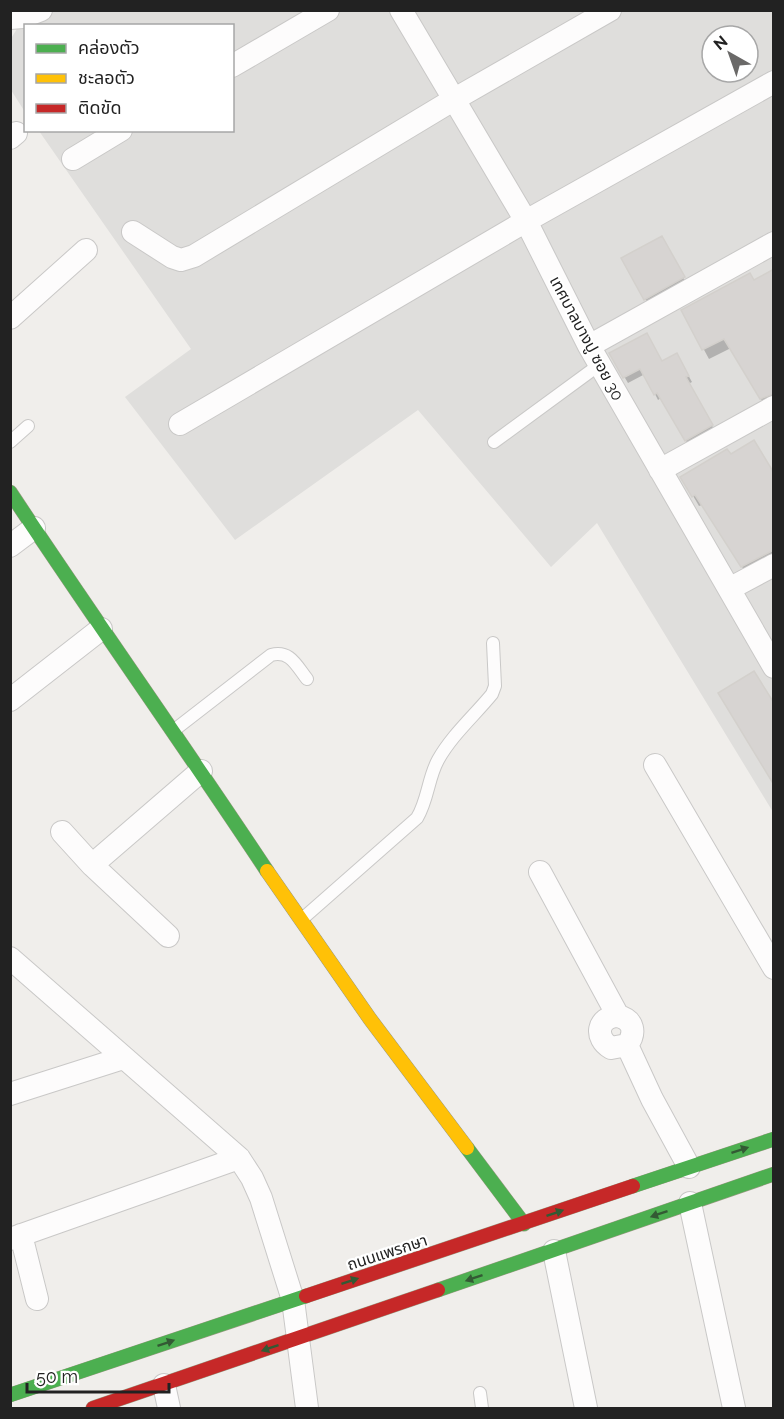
<svg xmlns="http://www.w3.org/2000/svg" width="784" height="1419" font-family="Raleway,'Noto Sans Thai',sans-serif">
  <style>
    .residential { fill: #dfdedc; fill-rule: evenodd }
    .shadow { fill: #0003 }
    .building { fill: #d7d4d2; stroke: #d3d0cc; stroke-width: 1.5 }
    .lines { fill: none; stroke-linecap: round; stroke-linejoin: round }
    .lane-casing { stroke: #c9c8c7; stroke-width: 14 }
    .street-casing { stroke: #c9c8c7; stroke-width: 24 }
    .fast-casing { stroke: #999a82; stroke-width: 15 }
    .slow-casing { stroke: #999a82; stroke-width: 15 }
    .jam-casing { stroke: #999a82; stroke-width: 15 }
    .lane { stroke: #fdfcfc; stroke-width: 12 }
    .street { stroke: #fdfcfc; stroke-width: 22 }
    .fast { stroke: #4caf50; stroke-width: 14 }
    .slow { stroke: #ffc107; stroke-width: 14 }
    .jam { stroke: #c62828; stroke-width: 14 }
    .oneway { fill: #335a34 }
    .labels { text-anchor: middle; stroke-width: 4.5; stroke-linejoin: round; paint-order: stroke }
    .street-label { font-size: 16px; fill: #222; stroke: #fff }
  </style>
  <rect width="100%" height="100%" fill="#f0eeeb"/>
  <path class="residential" d="M29,10L773,11V812L597,523L551,567L418,410L235,540L125,397L191,349L39,131L232,130V26H26L25,112L11,90L10,40ZM712,36H748V72H712Z"/>
  <path class="shadow" d="M661,238L690,290L652,311L623,259Z
    M683,311L774,340V406L767,409L731,348L709,359Z
    M611,354L661,363L677,355L692,382L688,384L715,431L689,446L661,398L658,400L645,374L628,383Z
    M730,456L774,476V563L748,576L702,505L699,506L682,477Z"/>
  <path class="building" d="M662,236L685,277L644,300L621,258Z
    M774,269V394L760,399L724,339L702,350L681,310L750,273L754,280Z
    M647,333L662,361L677,353L689,376L686,377L713,425L685,441L657,393L654,395L640,369L623,378L609,353Z
    M754,440L774,473V550L741,567L695,495L692,497L680,477L727,449L731,454Z
    M754,671L774,703V785L718,693Z"/>
  <g class="lines">
    <defs>
      <path id="lane" d="M10,442L28,426
        M494,442L599,365
        M173,731L271,655C290,650 296,665 307,679
        M301,920L417,818C428,800 428,778 438,760C452,735 474,716 492,694L495,686L493,643
        M480,1393L482,1408"/>
      <path id="street" d="M401,10L526,221L589,346L774,667
        M10,18L23,17L41,10
        M232,66L328,10
        M10,138L16,133
        M73,159L121,130
        M133,232L172,257L181,260L194,256L453,100L610,10
        M10,318L86,250
        M589,346L774,243
        M180,424L526,221L774,82
        M660,470L774,407
        M10,546L34,528
        M729,589L774,565
        M10,700L101,629
        M655,765L774,968
        M62,832L92,865
        M540,872L618,1016C634,1020 636,1033 627,1045L611,1048C594,1038 597,1017 618,1016
        M168,936L92,865L201,771
        M10,958L239,1158L252,1178L261,1198L293,1300L307,1408
        M627,1045L652,1099L689,1167
        M10,1094L123,1058
        M690,1203L734,1408
        M21,1235L37,1299
        M10,1239L239,1158
        M554,1251L586,1408
        M164,1385L169,1408"/>
      <path id="fast" d="M10,492C94,619 183,744 267,871
        M467,1148L524,1224
        M633,1186L774,1139
        M438,1290L774,1174
        M10,1395L306,1296"/>
      <path id="slow" d="M267,871L370,1019L467,1148"/>
      <path id="jam" d="M306,1296L633,1186
        M93,1408L438,1290"/>
    </defs>
    <use href="#lane" class="lane-casing"/>
    <use href="#street" class="street-casing"/>
    <use href="#fast" class="fast-casing"/>
    <use href="#slow" class="slow-casing"/>
    <use href="#jam" class="jam-casing"/>
    <use href="#lane" class="lane"/>
    <use href="#street" class="street"/>
    <use href="#fast" class="fast"/>
    <use href="#slow" class="slow"/>
    <use href="#jam" class="jam"/>
  </g>
  <defs><path id="oneway-solid" d="M-6-.8H1V-3.2L6.5 0L1 3.2V.8H-6Z" transform="scale(1.5)"/></defs>
  <g class="oneway">
    <use href="#oneway-solid" transform="translate(740 1150) rotate(-18)"/>
    <use href="#oneway-solid" transform="translate(555 1213) rotate(-19)"/>
    <use href="#oneway-solid" transform="translate(659 1214) rotate(161)"/>
    <use href="#oneway-solid" transform="translate(474 1278) rotate(161)"/>
    <use href="#oneway-solid" transform="translate(350 1281) rotate(-18)"/>
    <use href="#oneway-solid" transform="translate(166 1343) rotate(-19)"/>
    <use href="#oneway-solid" transform="translate(270 1348) rotate(161)"/>
  </g>
  <g class="labels">
    <g class="street-label">
      <text transform="translate(587 338) rotate(62)" y="6">เทศบาลบางปู ซอย 30</text>
      <text transform="translate(387 1252) rotate(-18)" y="6">ถนนแพรกษา</text>
    </g>
  </g>
  <rect width="784" height="1419" fill="none" stroke="#222222" stroke-width="24"/>
  <rect x="24" y="24" width="210" height="108" fill="#ffffff" stroke="#a7a7a7" stroke-width="1.5"/>
  <rect x="36" y="44" width="30" height="9" fill="#4caf50" stroke="#a7a7a7" stroke-width="1.5"/>
  <text x="78" y="54" font-size="18" fill="#222222">คล่องตัว</text>
  <rect x="36" y="74" width="30" height="9" fill="#ffc107" stroke="#a7a7a7" stroke-width="1.5"/>
  <text x="78" y="84" font-size="18" fill="#222222">ชะลอตัว</text>
  <rect x="36" y="104" width="30" height="9" fill="#c62828" stroke="#a7a7a7" stroke-width="1.5"/>
  <text x="78" y="114" font-size="18" fill="#222222">ติดขัด</text>
  <g transform="translate(730 54) rotate(320)"><circle r="28" fill="#ffffff" stroke="#a7a7a7" stroke-width="1.5"/>
  <path d="M0-4.5L10 22L0 15L-10 22Z" fill="#6a6968"/>
  <text y="-9" font-size="16" font-weight="bold" text-anchor="middle" fill="#222222">N</text>
  </g>
  <path d="M27 1383v9h142v-9" fill="none" stroke="#222222" stroke-width="3"/>
  <text x="36" y="1383" font-size="18" fill="#222222" stroke="#ffffff" stroke-width="4.5" paint-order="stroke">50 m</text>
</svg>
